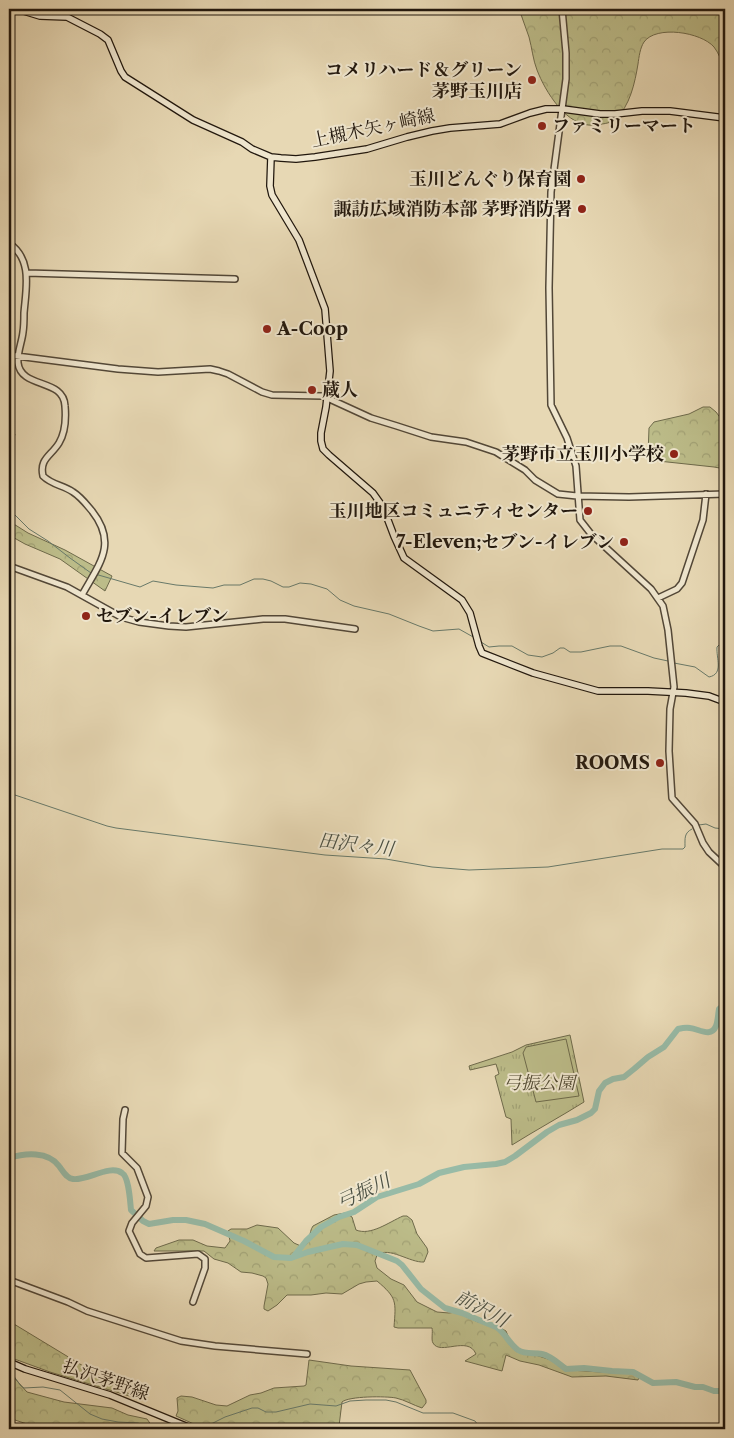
<svg xmlns="http://www.w3.org/2000/svg" width="734" height="1438" font-family="'Libre Caslon Text','Noto Serif JP',serif">
  <style>
    .grass { fill: url(#grass-tufts); stroke: #6e6a4b }
    .forest { fill: url(#forest-crowns); stroke: #6e6a4b }
    .garden { fill: url(#garden-dots); stroke: #6e6a4b }
    .pitch { fill: #bcbc89; stroke: #6e6a4b }
    .lines { fill: none; stroke-linecap: round; stroke-linejoin: round }
    .stream { stroke: #687969; stroke-width: 1 }
    .river { stroke: #98bba7; stroke-width: 6 }
    .tertiary-casing { stroke: #524737; stroke-width: 8 }
    .secondary-casing { stroke: #21170d; stroke-width: 8 }
    .tertiary { stroke: #efe6ce; stroke-width: 5 }
    .secondary { stroke: #efe6ce; stroke-width: 5.5 }
    .poi-dot { fill: #8f2418; stroke: #efe6ce; stroke-width: 2 }
    .labels { text-anchor: middle; stroke-width: 4; stroke-linejoin: round; paint-order: stroke }
    .poi-label { font-size: 18px; font-weight: bold; fill: #21170d; stroke: #efe6ce; text-anchor: end }
    .street-label { font-size: 18px; fill: #21170d; stroke: #efe6ce }
    .park-label { font-size: 18px; font-style: italic; fill: #504932; stroke: #efe6ce }
    .water-label { font-size: 19px; font-style: italic; fill: #4b5043; stroke: #efe6ce }
  </style>
  <defs>
    <pattern id="grass-tufts" width="24" height="20" patternUnits="userSpaceOnUse" patternTransform="scale(1.25)"><rect width="24" height="20" fill="#bcbc89"/><path d="M3 7l-1-3M5 7V3M7 7l1-3M15 17l-1-3M17 17v-4M19 17l1-3" fill="none" stroke="#a1a175"/></pattern>
    <pattern id="forest-crowns" width="20" height="18" patternUnits="userSpaceOnUse" patternTransform="scale(1.25)"><rect width="20" height="18" fill="#bcbc89"/><path d="M2 6a3 3 0 1 1 6 0M12 15a3 3 0 1 1 6 0" fill="none" stroke="#a1a175"/></pattern>
    <pattern id="garden-dots" width="8" height="8" patternUnits="userSpaceOnUse" patternTransform="scale(1.25)"><rect width="8" height="8" fill="#bcbc89"/><path d="M2 2h.1M6 6h.1" fill="none" stroke="#a1a175" stroke-width="1.8" stroke-linecap="round"/></pattern>
  </defs>
  <rect width="100%" height="100%" fill="#e7d8b4"/>
  <filter id="stains"><feTurbulence type="fractalNoise" baseFrequency=".004" numOctaves="4"/><feColorMatrix values="0 0 0 0 .2 0 0 0 0 .09 0 0 0 0 .02 0 0 0 .5 -.17"/></filter>
  <radialGradient id="worn" r=".72"><stop offset=".6" stop-color="#630" stop-opacity="0"/><stop offset="1" stop-color="#630" stop-opacity=".3"/></radialGradient>
  <path class="grass" d="M570,1035L584,1102C560,1117 536,1130 512,1145L511,1119L506,1117L495,1076L499,1074L496,1064L470,1070L469,1066L512,1052L526,1045Z"/>
  <path class="forest" d="M519,9H725V70C722,63 719,53 714,47C701,32 656,25 644,42C640,48 639,57 638,64C635,82 630,107 615,119C610,124 601,124 594,125C567,128 545,91 537,70C533,60 532,48 529,37C526,28 522,18 519,9Z
    M703,407H710L716,412L725,424V469L714,467L649,460L648,455L649,428L654,422L689,414Z
    M9,521L28,533L65,550L112,576L105,591L60,559L25,544L9,535Z
    M345,1213L352,1217L356,1230C371,1236 389,1222 403,1216H407L412,1220L417,1234L427,1248L428,1252L424,1262C410,1263 389,1246 377,1255L375,1261L377,1268L391,1279L404,1285L417,1302L437,1312L449,1313L456,1312L478,1322L497,1326L506,1331L510,1341L520,1350L551,1360L570,1370L615,1373H630L637,1374L639,1377L638,1380L606,1376L572,1377L539,1365L520,1361L506,1355L502,1371L465,1361L476,1354C468,1335 440,1356 433,1343C431,1340 433,1332 432,1328H398L394,1327C396,1301 397,1298 377,1281L366,1282L359,1284L342,1294L326,1293L311,1295H287L277,1305L268,1311L264,1309V1306L268,1284L266,1278L263,1276L252,1273L241,1272L228,1263L214,1259L204,1251H154L156,1248L179,1240H193L207,1246L225,1248L230,1241L228,1231L231,1229H247L257,1225L278,1228L294,1243L303,1247C312,1242 308,1233 313,1226L334,1215Z
    M9,1321L136,1398L50,1372L9,1357Z
    M309,1360L351,1366L410,1370L426,1400V1403L422,1408C413,1405 405,1400 396,1398C386,1396 349,1396 342,1402L339,1426L347,1429H205L176,1416L178,1411L177,1398L181,1396L192,1397L216,1405L227,1406L250,1395L261,1393L274,1388L304,1386L306,1385Z
    M9,1372L27,1392L64,1402L112,1408L128,1415L147,1419L154,1429H42L9,1418Z"/>
  <path class="garden" d="M9,432L15,434L9,458Z"/>
  <path class="pitch" d="M566,1039L579,1096L536,1102L523,1053L526,1047Z"/>
  <g class="lines">
    <path class="stream" d="M9,506L13,513L29,529L48,541L70,558L91,573
      M95,574L140,587L153,581L176,585L213,588L224,585H240L254,579H263L271,581L283,587H289L300,583L311,584L327,589L340,600L354,606L389,614L419,626L433,631L459,629L475,638
      M481,642L489,647L499,646H512L528,655L542,657L553,653L560,648H564L570,652H581L610,646H621L654,658L668,661
      M674,663L695,667L709,677C724,674 716,658 717,647L721,643L725,642
      M9,793L107,826L116,828L325,855L386,859L432,867L469,870L548,867L662,849H683L685,847C685,838 684,833 692,829
      M699,825L706,824L715,828L725,829
      M9,1372L13,1375L21,1386L24,1388L43,1387L60,1390L90,1414L102,1419L118,1422L138,1423L143,1425L146,1429
      M201,1429L225,1417L252,1408H258L266,1412H276L310,1404L336,1406L350,1401L366,1400H386L396,1402L423,1413H453L475,1421L478,1425V1429"/>
    <path class="river" d="M9,1158C25,1153 48,1151 59,1166C63,1171 66,1178 73,1179C87,1181 110,1164 122,1173C129,1177 130,1201 131,1210L143,1221L149,1224L173,1220H186L205,1224L244,1241L274,1257L291,1258L308,1252L334,1246L343,1244L357,1245L397,1261L402,1265L421,1289L445,1308L462,1313L496,1327C505,1332 509,1344 518,1350C526,1355 534,1352 542,1354C551,1356 558,1363 566,1369L584,1368L612,1371L633,1372L653,1383L676,1382L695,1387H703L714,1391H725
      M294,1256L306,1241L321,1227L339,1217L354,1212L377,1197L419,1184L439,1173L464,1167L496,1164L505,1162L515,1156L547,1132L559,1125L577,1120L591,1113L595,1109L599,1091L605,1083L613,1079L624,1077L634,1069L648,1057L664,1047L678,1029C682,1028 686,1027 690,1028C699,1029 711,1038 716,1026C718,1021 718,1014 719,1009L725,1004"/>
    <defs>
      <path id="tertiary" d="M562,9L566,53V79L551,192L549,288L551,405L567,438L576,466L580,520L591,534L651,589L663,606L668,630L674,687L670,709L669,751L672,798L695,824L703,843L709,852L725,867
        M9,243C33,260 26,288 24,313C24,320 24,326 23,332C22,342 17,353 18,363C21,389 64,378 65,406C66,418 65,433 59,443C51,456 39,459 43,476C52,485 63,485 73,492C81,497 86,504 92,511C118,544 99,564 82,595
        M27,273L235,279
        M9,355L118,369L158,372L210,369L219,371L228,374L262,392L272,395L323,396L371,418L397,426L431,437L466,442L496,452L525,470L535,480L558,494L577,496L629,497L725,494
        M9,566L67,587L121,617L139,622L169,626L186,627L263,619H285L355,629
        M658,598L677,589L682,583L703,520L706,494
        M125,1110L123,1119L122,1153L137,1168L148,1197L146,1206L132,1223L129,1231L140,1254L146,1258L198,1254L205,1259V1268L193,1302
        M9,1280L68,1302L87,1311L181,1341L215,1346L307,1354"/>
      <path id="secondary" d="M9,9H12
        M17,9L40,16L67,17L100,34L108,40L121,71L125,77L193,120L242,142L252,149L271,157L281,158L296,159L315,157L367,149L407,137L432,131L450,128L500,124L530,113L546,109H563L600,114H615L642,111H670L725,118
        M271,157L270,186L272,195L299,240L325,309L330,371L326,407L321,433V441L323,449L329,455L373,493L383,507L394,536L404,558L462,600L470,613L479,646L482,653L533,673L598,691H648L686,693L709,696L725,702
        M9,1362L25,1369L110,1395L193,1429"/>
    </defs>
    <use href="#tertiary" class="tertiary-casing"/>
    <use href="#secondary" class="secondary-casing"/>
    <use href="#tertiary" class="tertiary"/>
    <use href="#secondary" class="secondary"/>
  </g>
  <g class="poi-dot">
    <circle cx="532" cy="80" r="5"/>
    <circle cx="542" cy="126" r="5"/>
    <circle cx="581" cy="179" r="5"/>
    <circle cx="582" cy="209" r="5"/>
    <circle cx="267" cy="329" r="5"/>
    <circle cx="312" cy="390" r="5"/>
    <circle cx="674" cy="454" r="5"/>
    <circle cx="588" cy="511" r="5"/>
    <circle cx="624" cy="542" r="5"/>
    <circle cx="86" cy="616" r="5"/>
    <circle cx="660" cy="763" r="5"/>
  </g>
  <g class="labels">
    <g class="poi-label">
      <text x="522" y="76">コメリハード＆グリーン<tspan x="522" dy="21">茅野玉川店</tspan></text>
      <text x="552" y="132" text-anchor="start">ファミリーマート</text>
      <text x="571" y="185">玉川どんぐり保育園</text>
      <text x="572" y="215">諏訪広域消防本部 茅野消防署</text>
      <text x="277" y="335" text-anchor="start">A-Coop</text>
      <text x="322" y="396" text-anchor="start">蔵人</text>
      <text x="664" y="460">茅野市立玉川小学校</text>
      <text x="578" y="517">玉川地区コミュニティセンター</text>
      <text x="614" y="548">7-Eleven;セブン-イレブン</text>
      <text x="96" y="622" text-anchor="start">セブン-イレブン</text>
      <text x="650" y="769">ROOMS</text>
    </g>
    <g class="street-label">
      <text transform="translate(373 128) rotate(-12)" y="6">上槻木矢ヶ崎線</text>
      <text transform="translate(106 1380) rotate(19)" y="6">払沢茅野線</text>
    </g>
    <g class="park-label">
      <text x="539" y="1089">弓振公園</text>
    </g>
    <g class="water-label">
      <text transform="translate(356 844) rotate(7)" y="7">田沢々川</text>
      <text transform="translate(363 1191) rotate(-25)" y="7">弓振川</text>
      <text transform="translate(482 1308) rotate(28)" y="7">前沢川</text>
    </g>
  </g>
  <rect width="734" height="1438" fill="none" stroke="#e7d8b4" stroke-width="30"/>
  <rect x="10" y="10" width="714" height="1418" fill="none" stroke="#21170d" stroke-width="2.5"/>
  <rect x="15" y="15" width="704" height="1408" fill="none" stroke="#21170d"/>
  <rect width="100%" height="100%" filter="url(#stains)"/>
  <rect width="100%" height="100%" fill="url(#worn)"/>
</svg>
